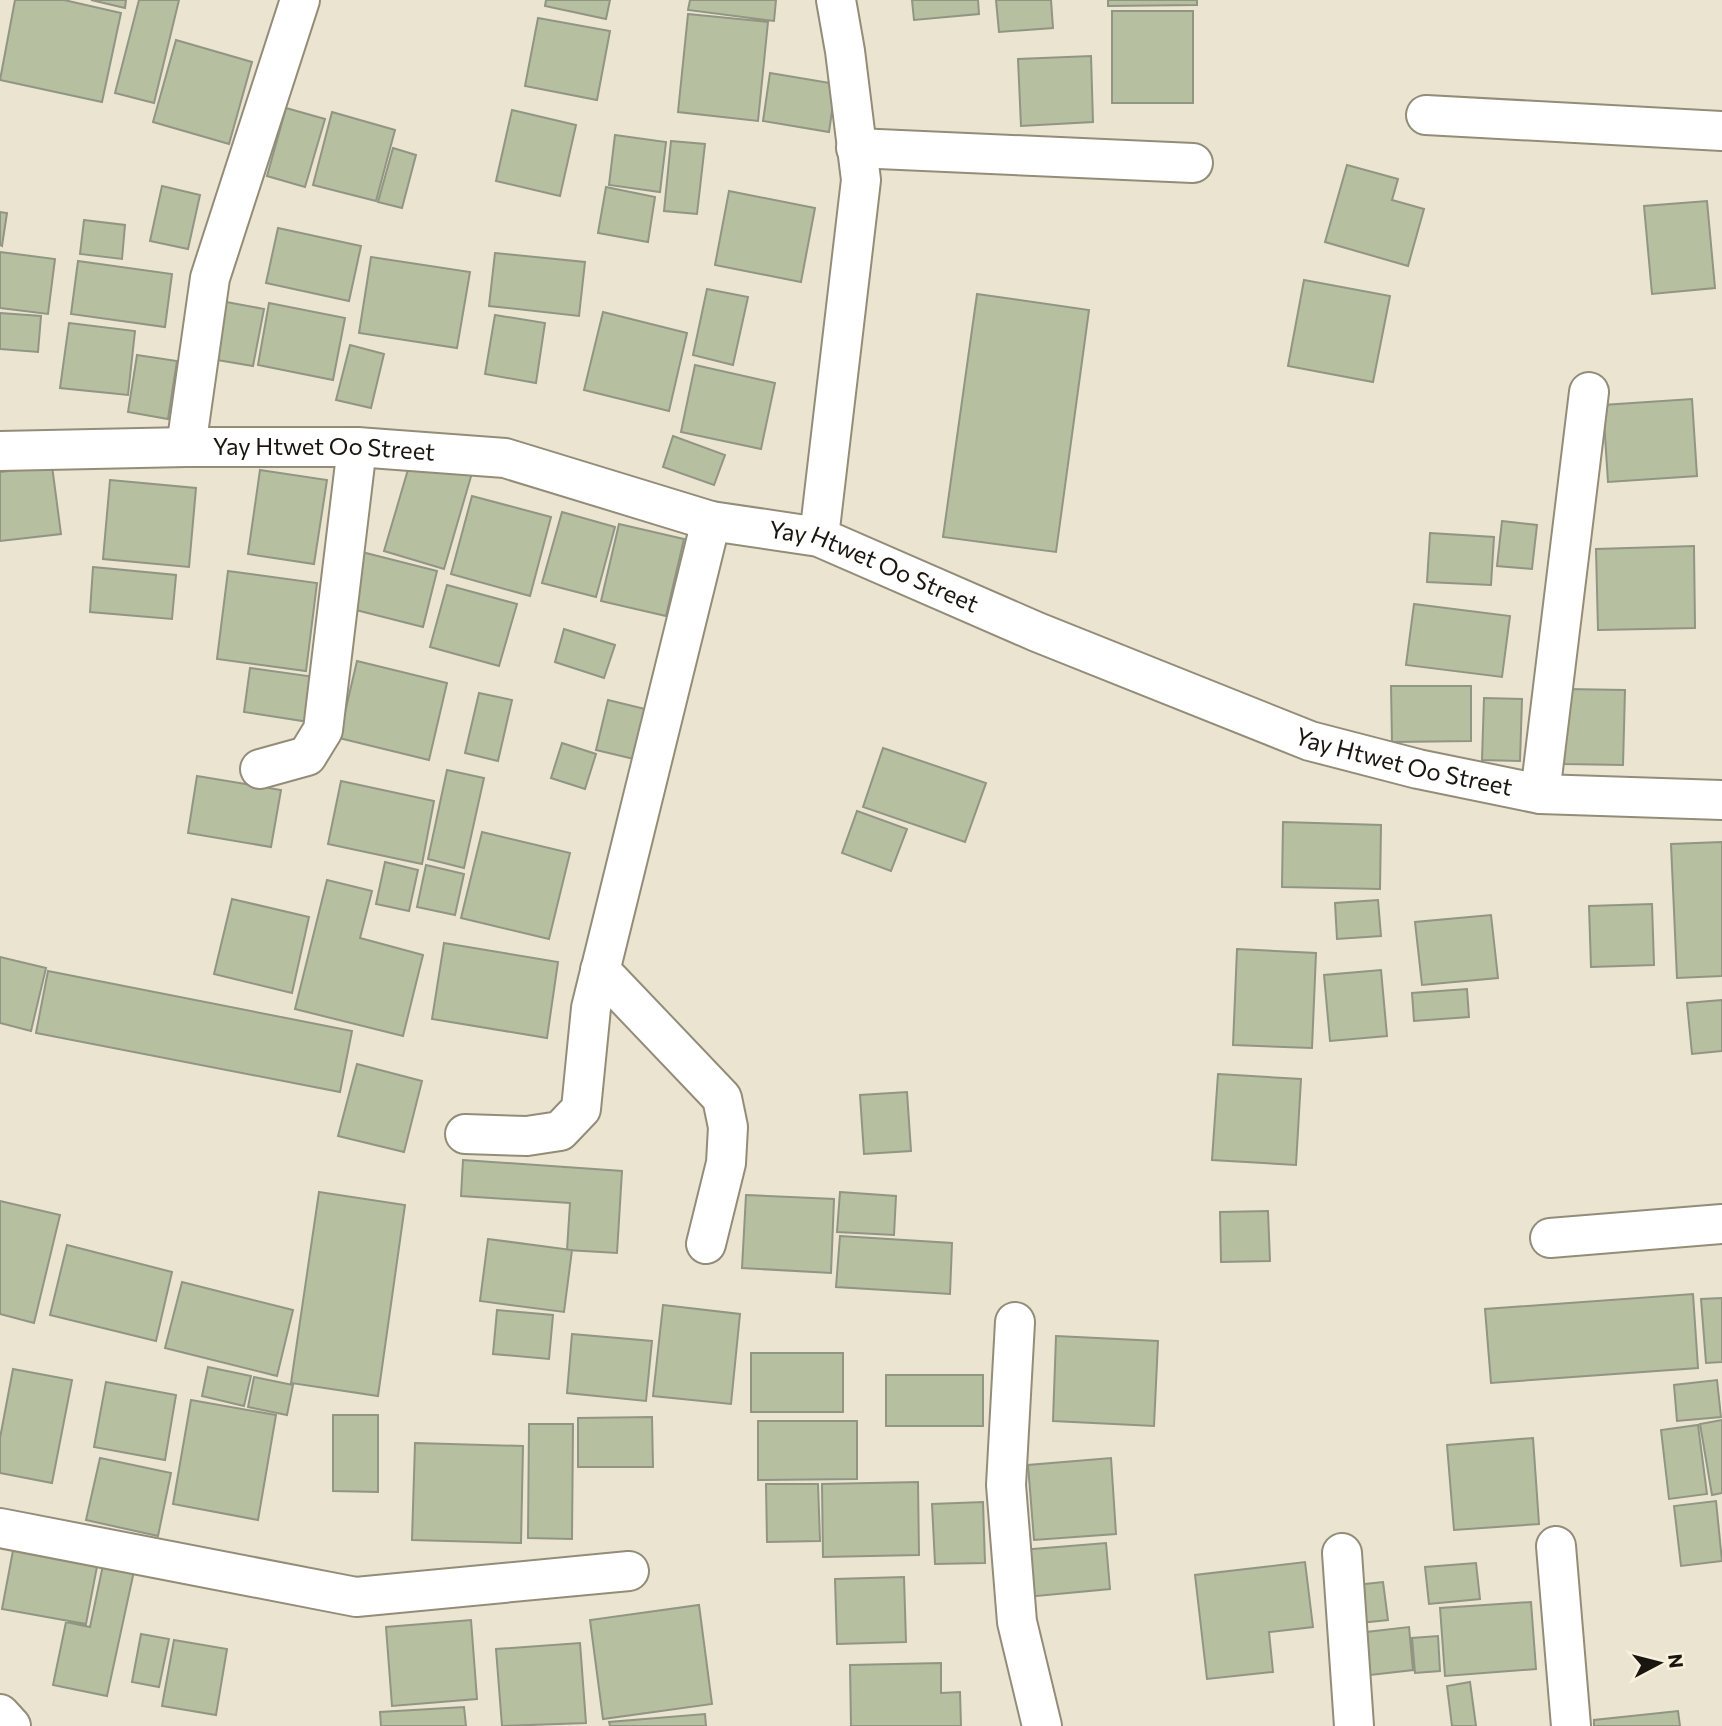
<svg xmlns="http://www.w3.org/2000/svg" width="1722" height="1726" font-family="Commissioner,sans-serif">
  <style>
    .building { fill: #b7bfa1; stroke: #919583; stroke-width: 2 }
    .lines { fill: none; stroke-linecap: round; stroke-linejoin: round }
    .minor-casing { stroke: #928c79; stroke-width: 42 }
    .minor { stroke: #fff; stroke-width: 38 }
    .labels { text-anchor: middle; stroke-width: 6; stroke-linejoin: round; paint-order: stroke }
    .street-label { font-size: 24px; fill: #18160f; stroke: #f9f1dd }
  </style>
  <rect width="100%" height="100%" fill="#ebe4d0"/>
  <path class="building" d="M15,0H64L121,13L102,102L0,80Z
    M91,0H126L125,8Z
    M139,0H179L154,103L115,93Z
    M546,0H610L606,19L545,6Z
    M690,0H776L774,21L688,10Z
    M912,0H978L979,14L914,20Z
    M996,0H1051L1053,28L999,32Z
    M1108,0H1197V5L1108,6Z
    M1112,11H1193V103H1112Z
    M688,14L768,22L758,121L678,112Z
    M538,18L610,31L597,100L525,86Z
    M176,40L252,62L229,144L153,122Z
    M1091,56L1093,122L1021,126L1018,59Z
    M770,73L836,84L829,132L763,121Z
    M286,108L325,119L305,187L267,176Z
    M512,110L576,125L560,196L496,181Z
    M332,112L395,130L376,201L313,185Z
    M615,135L666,142L660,192L609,185Z
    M671,141L705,144L697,214L664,211Z
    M393,148L416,155L402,208L378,202Z
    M1347,165L1398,179L1392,200L1424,209L1408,266L1325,242Z
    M162,186L200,195L188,249L150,241Z
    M606,187L655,197L648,242L598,233Z
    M729,191L815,208L801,282L715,265Z
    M1707,201L1715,288L1652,294L1644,206Z
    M0,212L7,213L2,246L0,245Z
    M84,220L125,225L122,259L80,254Z
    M278,228L361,246L349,301L266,283Z
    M0,252L55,259L48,314L0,308Z
    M495,253L585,262L579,316L489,306Z
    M371,257L470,272L457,348L359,333Z
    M78,261L172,274L165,327L71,314Z
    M1304,280L1390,296L1373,382L1288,366Z
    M707,289L748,297L733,365L693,355Z
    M977,294L1089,310L1056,552L943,537Z
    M221,301L264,309L253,366L211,359Z
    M269,303L345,318L333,380L258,365Z
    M603,312L687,333L669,411L584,390Z
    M0,313L41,316L38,352L0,349Z
    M495,315L545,323L536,383L485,374Z
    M69,323L135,331L128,395L60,388Z
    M350,345L384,354L371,408L336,400Z
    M137,355L177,361L168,419L128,412Z
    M695,365L775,383L761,449L681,432Z
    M1692,399L1697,476L1608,482L1603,405Z
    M673,436L725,455L714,485L663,467Z
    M412,456L472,473L444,569L384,551Z
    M52,466L61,534L0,541V472Z
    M260,470L327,480L314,564L248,554Z
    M110,480L196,488L189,567L103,559Z
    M472,496L551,517L530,596L451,574Z
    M562,512L615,527L596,597L542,583Z
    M1502,521L1537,525L1532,569L1497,566Z
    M619,524L684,539L666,616L601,601Z
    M1430,533L1494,537L1491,585L1427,582Z
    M1694,546L1695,628L1598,630L1596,549Z
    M354,550L437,571L423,627L340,606Z
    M93,567L176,575L172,619L90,612Z
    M228,571L317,583L306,671L217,659Z
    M447,585L517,604L499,666L430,647Z
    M1414,604L1510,616L1502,677L1406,665Z
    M564,629L615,645L604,678L555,662Z
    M357,661L447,683L429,760L339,738Z
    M250,668L315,677L309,722L244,712Z
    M1391,686H1471V741L1392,742Z
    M1566,689L1625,690L1623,765L1564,764Z
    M479,693L512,700L498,761L465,753Z
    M1484,698L1522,699L1520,761L1482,760Z
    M608,700L645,709L634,759L596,750Z
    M562,743L596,754L585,789L551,778Z
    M883,748L986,783L965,842L863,807Z
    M447,770L484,778L464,868L428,859Z
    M197,776L281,790L271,847L188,833Z
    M341,781L434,801L422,864L328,844Z
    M857,811L907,829L891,871L842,853Z
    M1283,822L1381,825L1380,889L1282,887Z
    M482,832L570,853L549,939L461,918Z
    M1722,842V976L1677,978L1671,844Z
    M385,862L418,870L409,911L376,904Z
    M426,865L464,874L455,915L417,907Z
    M327,880L372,891L360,938L423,955L403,1036L295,1009Z
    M232,899L309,917L292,993L214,974Z
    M1378,900L1381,936L1337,939L1335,903Z
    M1652,904L1654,965L1591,967L1589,906Z
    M1491,915L1498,978L1422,985L1415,922Z
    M444,943L558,962L547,1038L432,1019Z
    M1237,949L1316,953L1312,1048L1233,1045Z
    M0,957L46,968L31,1031L0,1023Z
    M1381,970L1387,1036L1330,1041L1324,975Z
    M48,971L352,1031L340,1092L36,1033Z
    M1467,989L1469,1017L1414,1021L1412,993Z
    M1722,1000V1051L1692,1054L1687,1003Z
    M357,1064L422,1081L404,1152L338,1136Z
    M1218,1074L1301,1079L1296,1165L1212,1160Z
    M907,1092L911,1151L864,1154L860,1095Z
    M463,1160L622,1171L617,1253L567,1250L570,1203L461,1196Z
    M319,1192L405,1205L378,1396L291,1383Z
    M840,1192L896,1196L894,1235L837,1232Z
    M746,1195L834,1199L831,1273L742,1268Z
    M0,1201L60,1215L34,1323L0,1314Z
    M1268,1211L1270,1261L1221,1262L1220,1212Z
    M840,1236L952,1243L950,1294L836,1287Z
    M488,1239L572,1250L564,1312L480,1301Z
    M67,1245L172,1272L156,1341L50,1315Z
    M182,1282L293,1310L277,1376L165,1348Z
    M1693,1294L1698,1368L1491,1383L1485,1309Z
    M1722,1298V1362L1706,1363L1701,1299Z
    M663,1305L740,1314L731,1404L653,1396Z
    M497,1310L553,1315L549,1359L493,1354Z
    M572,1334L652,1341L646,1401L567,1393Z
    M1056,1336L1158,1341L1154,1426L1053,1421Z
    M751,1353H843V1412H751Z
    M208,1367L251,1376L244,1406L202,1396Z
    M13,1369L72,1380L52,1483L0,1473V1438Z
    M886,1375H983V1426H886Z
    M254,1377L293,1385L287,1415L248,1407Z
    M1717,1380L1721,1417L1677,1421L1674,1385Z
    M106,1382L176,1395L165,1460L94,1447Z
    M191,1400L276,1415L258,1520L173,1504Z
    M333,1415H378V1492L333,1491Z
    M652,1417L653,1467H578V1418Z
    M1722,1420V1493L1712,1495L1700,1424Z
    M758,1421H857V1479L758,1480Z
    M529,1424H573L572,1539L528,1538Z
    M1698,1425L1707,1494L1669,1499L1661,1430Z
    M1533,1438L1539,1524L1454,1530L1447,1445Z
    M415,1443L523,1446L521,1543L412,1540Z
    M100,1458L171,1473L158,1536L86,1520Z
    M1111,1458L1116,1534L1034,1540L1028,1465Z
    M918,1482L919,1555L823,1557L822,1484Z
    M766,1484H818L820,1541L767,1542Z
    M1716,1501L1722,1561L1681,1566L1674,1506Z
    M983,1502L985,1563L935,1564L932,1504Z
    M15,1540L99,1556L86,1624L2,1609Z
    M1106,1543L1110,1589L1026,1597L1021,1550Z
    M1305,1562L1313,1627L1269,1632L1273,1672L1207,1679L1195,1575Z
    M1476,1563L1480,1599L1429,1604L1425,1567Z
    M103,1565L134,1571L107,1696L53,1685L66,1622L90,1627Z
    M904,1577L906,1642L837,1644L835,1579Z
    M1383,1582L1388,1620L1350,1624L1346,1586Z
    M1531,1602L1536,1669L1445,1676L1440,1608Z
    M699,1605L712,1704L603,1719L590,1620Z
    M471,1620L477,1699L392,1706L386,1627Z
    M1409,1627L1413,1670L1353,1677L1349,1634Z
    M141,1634L169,1639L159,1687L132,1682Z
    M1438,1636L1440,1671L1415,1673L1412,1638Z
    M174,1640L227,1649L216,1715L162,1706Z
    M580,1643L586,1723L502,1726L496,1649Z
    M941,1663V1693L960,1692L961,1726H851L850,1665Z
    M1470,1682L1476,1726H1452L1447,1686Z
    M464,1707L466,1726H381L380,1712Z
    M1678,1711L1680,1726H1594V1720Z
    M705,1714L706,1726H610L609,1722Z"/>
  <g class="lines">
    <defs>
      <g id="minor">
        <path d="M1426,115L1722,131"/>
        <path d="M856,148L1193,163"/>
        <path d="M186,447L210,278L300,0"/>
        <path id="s1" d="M0,451L186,447H357L505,458L711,521L819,537L1037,632L1310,741L1418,769L1540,794L1722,800"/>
        <path d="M819,537L861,180L845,51L836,0"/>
        <path d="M260,769L307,756L323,730L357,447"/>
        <path d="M1540,794L1589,392"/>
        <path d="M600,970L722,1098L728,1127L726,1163L706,1244"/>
        <path d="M465,1134L527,1136L560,1131L581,1109L591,1008L711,521"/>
        <path d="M1550,1238L1722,1224"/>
        <path d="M1015,1322L1006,1485L1017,1622L1042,1726"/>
        <path d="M0,1528L356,1597L629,1571"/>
        <path d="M1556,1546L1571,1726"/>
        <path d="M1342,1553L1354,1726"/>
        <path d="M0,1714L11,1726"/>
      </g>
    </defs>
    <use href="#minor" class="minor-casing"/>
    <use href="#minor" class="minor"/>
  </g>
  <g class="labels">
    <g class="street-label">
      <text dy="8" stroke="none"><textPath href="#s1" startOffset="324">Yay Htwet Oo Street</textPath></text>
      <text dy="8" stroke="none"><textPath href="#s1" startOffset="891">Yay Htwet Oo Street</textPath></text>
      <text dy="8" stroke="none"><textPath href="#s1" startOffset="1458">Yay Htwet Oo Street</textPath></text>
    </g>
  </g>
  <g transform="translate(1659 1663) rotate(83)" stroke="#f9f1dd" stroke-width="5" paint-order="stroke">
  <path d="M0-5L12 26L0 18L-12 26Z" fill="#18160f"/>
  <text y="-10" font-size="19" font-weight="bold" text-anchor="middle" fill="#18160f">N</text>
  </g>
</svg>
